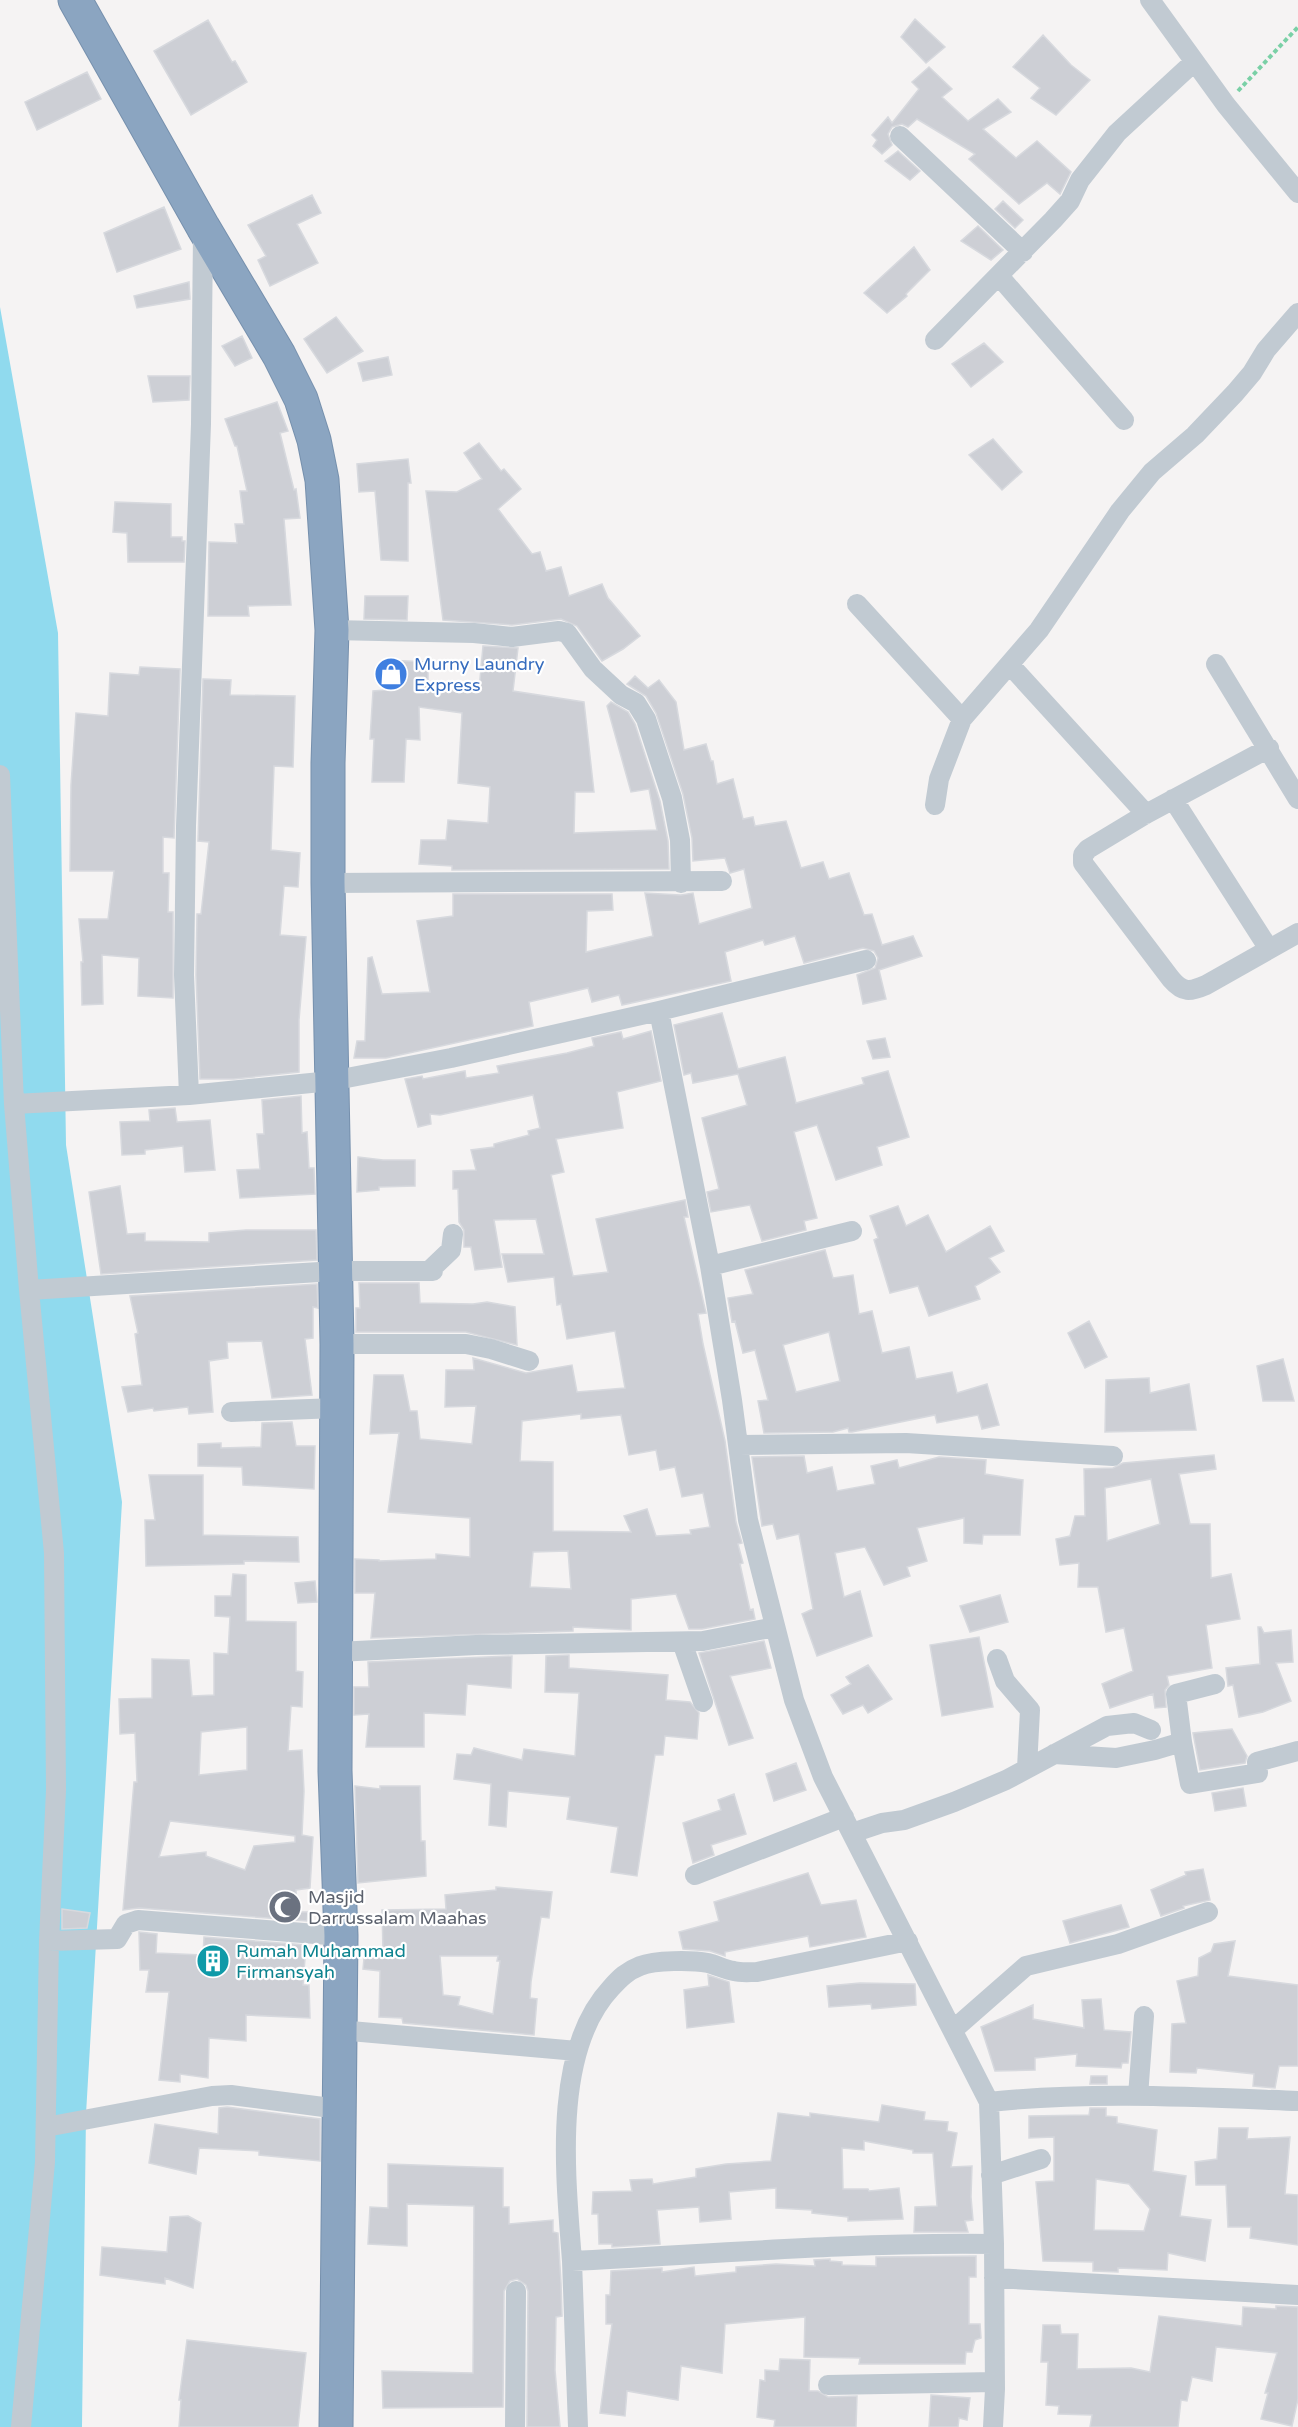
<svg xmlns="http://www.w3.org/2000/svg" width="1298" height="2427" font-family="'Varela Round',sans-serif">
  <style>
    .water { fill: #90daee }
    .building { fill: #cdcfd5; stroke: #d7d9de; stroke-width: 1.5; fill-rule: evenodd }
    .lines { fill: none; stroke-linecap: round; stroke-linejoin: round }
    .highway-casing { stroke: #7690ad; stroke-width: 35 }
    .path { stroke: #7ad0a6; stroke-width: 4; stroke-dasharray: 4.5 3; stroke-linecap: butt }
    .street { stroke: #c1cad2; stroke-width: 20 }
    .highway { stroke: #8ba5c1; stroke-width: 33 }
    .labels { text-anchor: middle; stroke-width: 4.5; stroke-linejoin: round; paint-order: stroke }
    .shop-label { font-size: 18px; fill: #366cbe; stroke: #fff; text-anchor: start }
    .worship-label { font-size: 18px; fill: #5b616d; stroke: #fff; text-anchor: start }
    .culture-label { font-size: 18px; fill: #0d838f; stroke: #fff; text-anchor: start }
  </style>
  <rect width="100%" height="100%" fill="#f5f3f3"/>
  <path class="water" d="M0,307L58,633L66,1145L122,1502L86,2114L82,2427H0Z"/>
  <path class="building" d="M915,19L945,47L926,63L901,37Z
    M208,20L232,62L235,61L247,82L191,115L154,51Z
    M1043,35L1071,65L1090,80L1056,115L1031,98L1040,88L1013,67Z
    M929,67L952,89L942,97L968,121L998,99L1011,112L983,129L1016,158L1037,141L1071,172L1060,194L1047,183L1019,204L969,159L975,154L917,119L908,127L902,124L892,127L888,134L892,145L882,154L873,146L877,140L872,135L888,117L892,123L919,89L912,82Z
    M87,72L101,99L37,130L25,102Z
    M898,151L920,171L910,180L885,161Z
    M312,195L321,213L297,224L318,263L270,286L258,260L266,256L248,225Z
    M1003,201L1023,220L1015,228L995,209Z
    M164,207L181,249L117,272L104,233Z
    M978,226L1003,250L991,260L961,241Z
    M914,247L930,270L906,294L907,296L887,313L864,293Z
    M189,282L190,299L137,308L134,296Z
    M336,317L363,351L327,373L304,339Z
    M242,336L252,358L235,366L222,346Z
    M984,343L1003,362L971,387L952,364Z
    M388,357L392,375L363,381L358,363Z
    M148,376H190L189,400L153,402Z
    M277,402L288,431L280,433L294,490L296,489L300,518L284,519L291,605L248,606L249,616H208L209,542L237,543L235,524H244L240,491H247L237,446H235L225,419Z
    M993,439L1022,472L1002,490L969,455Z
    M479,443L501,471L504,469L521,489L498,509L532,554L540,552L546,571L561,567L569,596L602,584L608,598L640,636L623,649L602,661L577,626L561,619L512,625L443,620L426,491L457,492L482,479L464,453Z
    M408,459L411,483H408V561L381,560L375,491L359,492L357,464Z
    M115,502L171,504V537H182V541H185L184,562H128L127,533L113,532Z
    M365,596H408L407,620L364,619Z
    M483,646L518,648L513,691L584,702L594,792H575L574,833L657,830L649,789L631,792L607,706L611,702L628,712L635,724L660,801L668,841L669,869L452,870V866L419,864L421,840H446L448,820L488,823L490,787L458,783L462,713L419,707L420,740L406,739L404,782H372L374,739H370L373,691L385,690L387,660L428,662V692L479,690Z
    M140,667L180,669L174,838L163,837V873H169L168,912H173V998L138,996L139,958L102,955L103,1004L82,1005L81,962H83L79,919H108L114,871H70L71,785L76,713L108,716L110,673L139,675Z
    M635,676L648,688L659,680L676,702L684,750L706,744L711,761H713L717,784L733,779L743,819L753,817L755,826L786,821L801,868L823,862L829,879L849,873L864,915L872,914L882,945L913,936L922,956L879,970L886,999L863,1004L857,975L875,968L878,958L874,951L863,948L804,963L795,936L765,945L763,940L725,952L731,981L622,1005L619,995L592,1002L588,988L529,1002L533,1026L386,1058H354L357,1041H365L368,958L372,957L382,994L430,992L417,921L453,916V894H612L613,910L587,911L586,952L653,936L645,893L681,895L693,893L699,924L752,908L744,869L730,873L725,858L693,861L692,838L683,794L656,713L646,696L627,684Z
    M203,679L231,680L230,695L295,696L293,767L274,766L271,850L300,853L298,887L284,886L280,935L306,937L299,1020V1072L234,1079H200L196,975L197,914H201L209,842L198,841Z
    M722,1013L738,1069L785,1057L796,1103L864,1084L862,1078L888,1071L909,1137L877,1147L882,1165L836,1180L817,1125L794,1132L817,1218L804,1221L806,1230L762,1241L750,1205L711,1212L707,1192L719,1189L702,1118L747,1105L738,1074L693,1083L691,1073L684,1075L674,1025Z
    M651,1031L661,1081L617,1092L623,1128L556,1139L564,1172L551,1175L573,1276L608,1272L596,1219L685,1200L688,1217H684L706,1313L698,1314L703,1344L725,1441L736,1522L742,1543L738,1544L743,1563L740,1564L750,1610L753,1609L755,1619L702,1629H689L676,1594L631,1599V1630L573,1627V1631L371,1638L375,1593H355V1559L379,1560V1561L436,1559V1554L470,1557V1518L388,1512L399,1433L370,1434L374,1375H403L410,1411H417L420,1439L472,1444L476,1406L445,1407L446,1370H474L473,1358L526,1373L572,1365L577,1392L625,1388L615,1331L567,1339L561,1304L557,1305L554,1277L508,1282L502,1254H544L536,1219L494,1220L502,1267L475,1270L471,1247H464V1230L459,1222L458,1189H453V1171L476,1170L471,1150L494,1147V1144L529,1135L528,1131L540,1128L533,1095L440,1115L430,1114L431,1124L418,1127L405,1079L422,1076L423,1079L465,1071L466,1078L499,1073L497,1066L567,1053L594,1046L592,1038L621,1032L623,1039ZM581,1414V1419L621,1415L629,1455L656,1450L660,1470L675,1467L682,1497L703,1493L710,1527L690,1530L691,1534L656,1536L647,1509L624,1516L631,1532L553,1531V1462L520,1461L522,1421ZM568,1551L571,1589L530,1587L533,1552Z
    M885,1038L890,1057L873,1059L867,1041Z
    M301,1096L302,1133L307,1132L309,1168H314L315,1194L240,1198L237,1170L260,1169L257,1134H264L262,1100Z
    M175,1108L177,1122L210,1120L215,1170L185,1172L183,1146L145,1150V1154L122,1155L120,1122L150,1121L149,1110Z
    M358,1157L383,1160H415V1186L379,1187V1190L357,1192Z
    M120,1186L127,1234L145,1233V1241L209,1242V1233L246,1230H316L317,1260L101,1274L89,1192Z
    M898,1206L906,1226L928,1215L946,1252L990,1226L1004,1251L989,1258L1000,1272L975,1286L980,1299L929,1316L918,1286L890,1293L874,1240L878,1238L870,1216Z
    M825,1250L833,1278L853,1275L859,1314L872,1311L882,1353L909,1347L916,1379L952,1372L957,1393L987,1384L999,1425L982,1429L978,1415L937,1423L935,1415L852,1432H849L848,1428L833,1432L764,1433L758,1401L768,1400L755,1350L743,1353L735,1321L732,1322L728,1298L753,1294L745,1270ZM829,1332L840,1381L796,1392L783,1345Z
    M359,1283H419L420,1303L473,1304L487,1302L515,1307L517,1345L466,1332H356V1308H360Z
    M317,1284L318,1308L313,1307V1338L305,1339L312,1395L272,1398L262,1341L227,1342L228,1358L209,1361L213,1412L189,1414L188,1407L154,1411L153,1408L128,1412L122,1387L142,1385L135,1334L138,1333L130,1296Z
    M1089,1321L1107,1357L1085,1368L1068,1333Z
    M1283,1359L1294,1401H1263L1257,1366Z
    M1149,1378L1150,1393L1189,1384L1196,1430L1105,1432L1106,1380Z
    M292,1422L296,1446H315L314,1489L243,1485L242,1467L198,1466V1444L221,1443V1448L261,1447L262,1423Z
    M1214,1455L1216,1469L1179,1474L1190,1524H1210L1211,1578L1231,1574L1240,1619L1206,1625L1212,1668L1167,1676L1169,1685L1165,1690L1166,1707L1155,1708L1153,1694L1110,1708L1102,1684L1133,1671L1124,1628L1106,1632L1098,1587H1078L1079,1563L1060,1565L1056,1539L1070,1536L1075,1516H1085L1084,1469L1113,1468L1123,1463ZM1151,1479L1160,1524L1107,1541L1105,1488Z
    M804,1456L807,1473L832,1467L837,1491L875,1484L871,1466L897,1460L899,1468L939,1457L986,1460L985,1474L1023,1480L1020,1535H983L982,1544L964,1543V1518L917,1528L927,1561L907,1567L910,1576L884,1585L865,1547L835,1553L844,1597L860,1591L872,1636L817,1656L802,1614L813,1609L799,1534L777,1539L773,1524L762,1526L752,1457Z
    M149,1475H203V1535L298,1537L299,1562L244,1561V1564L146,1566L145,1520H155Z
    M233,1574L246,1575V1621L296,1622V1671L303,1672L302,1707L291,1706L288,1751L302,1750L304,1791L302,1835L313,1837L310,1888L296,1890L297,1912H308L307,1921L139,1908L123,1910L134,1782H137L135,1733L120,1734L119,1699L152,1698V1659L189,1660L192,1696L214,1695V1653L228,1654L230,1617L215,1616V1596H231ZM247,1727V1770L199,1775L201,1732ZM170,1821L295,1836V1842L254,1846L245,1870L206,1856V1852L159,1857Z
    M315,1581L317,1602L298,1603L295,1583Z
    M1000,1595L1008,1622L970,1632L960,1606Z
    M1258,1627H1261L1264,1633L1291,1630L1293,1662L1276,1663L1291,1701L1263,1712L1239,1717L1233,1685L1228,1686L1226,1668L1260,1664Z
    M979,1637L993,1707L942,1716L930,1645Z
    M764,1641L771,1668L730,1676L753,1738L729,1745L699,1653Z
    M569,1655V1668L668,1675L666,1700L690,1702L699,1713L697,1739L665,1736L663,1755H655L637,1876L611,1872L618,1827L567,1819L570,1797L508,1791L506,1827L489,1825L491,1784L454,1779L457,1754L471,1755L474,1748L522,1760L524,1749L575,1756L579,1693L545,1692L546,1656Z
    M512,1656L511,1688L467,1684L465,1715L424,1713V1747H366L369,1714L354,1715V1687H369L368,1662Z
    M868,1665L892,1699L868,1713L863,1705L843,1714L831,1695L851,1684L846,1677Z
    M1232,1729L1247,1756L1245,1763L1200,1770L1193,1733Z
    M796,1763L806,1790L774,1801L766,1774Z
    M355,1786L380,1789V1786H420L421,1841H425L426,1876L358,1883Z
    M1243,1788L1246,1806L1215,1811L1212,1793Z
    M734,1794L746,1834L711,1845L714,1855L693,1863L683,1823L721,1810L718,1800Z
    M1203,1869L1210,1900L1183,1906L1184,1908L1161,1916L1151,1890L1186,1875L1185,1872Z
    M808,1873L821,1905L856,1900L866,1937L810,1947L808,1936L725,1952V1956L710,1951L683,1949L679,1932L719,1921L714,1902Z
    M496,1887L552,1892L549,1918L541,1917L531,1982L530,1998L537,1999L534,2035L403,2023L402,2018L379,2017L380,1971L363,1969L365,1948L383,1952L382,1910L446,1909L445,1895L496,1890ZM440,1956H498L497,1961H500L493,2014L458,2005L460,1997L443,1995Z
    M1121,1905L1129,1927L1070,1943L1063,1921Z
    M62,1909L90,1913L87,1928L62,1929Z
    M139,1932L157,1934L156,1953L203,1955L204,1937L306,1945L303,1985H309L310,2018L246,2015V2041L209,2038L208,2078L180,2074V2082L159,2080L169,1992H146L149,1970H140Z
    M1235,1941L1228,1976L1298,1985V2066H1279L1275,2088L1253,2086L1254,2074L1197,2068L1196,2073L1170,2072L1172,2024L1186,2023L1177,1981L1198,1976L1199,1958L1211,1952L1214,1944Z
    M708,1975L729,1982L734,2022L687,2028L684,1990L709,1986Z
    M860,1983L915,1984L916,2005L872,2009L871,2004L829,2007L827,1986Z
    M1101,1999L1104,2030L1131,2032L1128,2063H1122L1121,2068L1076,2066L1077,2054L1035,2058V2070L995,2071L981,2027L1033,2005V2019L1084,2028L1082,2000Z
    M1091,2076H1107V2084H1090Z
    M882,2105L925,2112L924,2120L948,2122L947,2131L957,2133L951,2167L972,2166L971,2197L973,2220L965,2221L968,2232H914L915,2207L937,2206L933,2153H913V2150L864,2141V2150L842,2148L843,2189H868L869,2191L899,2188L903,2219L848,2221V2217L812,2213V2210L776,2208V2188L729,2192L731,2219L700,2222L699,2207L657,2210L660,2244L612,2247V2244H599L598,2214H592L593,2192L632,2191L630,2180L652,2179L653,2184L696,2177V2169L726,2164L771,2161L778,2113L810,2117V2113L879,2122Z
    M227,2107L320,2119V2161L259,2155V2151L199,2148L196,2174L149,2163L155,2124L218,2134L219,2108Z
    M1090,2108H1106V2116L1117,2117V2123L1157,2130L1153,2171L1186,2176L1180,2216L1211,2220L1205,2261L1168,2253L1167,2270L1118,2268V2272L1093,2271V2262L1043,2261L1036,2182L1054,2181V2137L1029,2138V2116L1089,2115ZM1096,2179L1129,2184L1150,2209L1144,2231L1094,2230Z
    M1219,2128H1248L1247,2139L1290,2137L1285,2194L1298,2195V2245L1250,2238L1251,2227H1228L1226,2185H1196L1195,2162L1217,2159Z
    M388,2164L503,2168V2207H509V2224L553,2220V2232L558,2233L561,2283L562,2316L556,2317L555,2370L560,2427H527L528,2291L526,2285L517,2279L510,2281L504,2291L503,2407L383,2408L382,2371L473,2373L474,2206L407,2204V2246L368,2244L370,2207L388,2208Z
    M188,2216L201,2223L193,2288L165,2278V2284L100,2275L102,2247L167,2252L170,2217Z
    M976,2256V2277H969V2324H980L981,2338L975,2340L972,2352H966L965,2364H859L860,2358L804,2357L805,2317L725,2324L722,2373L681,2366L678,2400L627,2391L625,2416L600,2413L612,2324H606V2295H610L611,2271L662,2268V2272L694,2267L695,2276L736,2272V2267L776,2264L815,2266L814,2260L830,2259V2261L842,2262V2265L876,2266V2257Z
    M1276,2306L1298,2307V2399L1292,2426L1261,2419L1268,2393H1265L1277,2353L1216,2347L1212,2381L1192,2377L1187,2401L1181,2400L1178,2427H1090L1092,2415L1058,2414L1059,2406L1046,2405L1048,2362H1041L1043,2325H1060L1061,2334H1078L1077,2369L1131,2368L1150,2372L1159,2316L1242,2326L1243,2307L1276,2309Z
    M187,2340L306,2353L298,2427H179L181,2400H179Z
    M780,2359L810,2360L809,2391H818L828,2397L857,2396L856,2427H774L775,2420L757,2417L760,2380L765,2381V2370L779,2371Z
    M931,2395L970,2398L967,2420L959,2418L958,2427H929Z"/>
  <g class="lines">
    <defs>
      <path id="highway" d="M75,0L203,227L279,355L301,399L314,440L322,480L332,630L328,763V883L337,1344L335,1771L341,1936L336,2427"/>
    </defs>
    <use href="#highway" class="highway-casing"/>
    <path class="path" d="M1238,91L1298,27"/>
    <path class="street" d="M1150,0L1226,105L1298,193
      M900,136L1023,252
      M999,276L1124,420
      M935,340L1053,220L1070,201L1080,180L1117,133L1194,62
      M857,604L962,719
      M332,630L474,633L512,637L559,631L567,633L593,669L621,695L636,703L646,719L672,798L680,840L681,883
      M1216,664L1298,799
      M1010,665L1146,814
      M1269,748L1146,814L1088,849L1083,855V863L1171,979C1183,993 1190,992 1206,985L1298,933
      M0,775L14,1104L29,1290L54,1553L56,1790L49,1941L45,2162L21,2427
      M1173,799L1269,949
      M935,805L939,779L962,719L1039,630L1120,511L1152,472L1195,435L1235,393L1252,373L1266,350L1298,313
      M328,883L722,881
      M659,1011L710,1266L732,1400L748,1520L794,1700L823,1777L989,2102L994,2244L995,2389L993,2427
      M189,1095L184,975L186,826L201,424L203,234
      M14,1104L189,1095L331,1081L451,1058L659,1011L866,960
      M710,1266L852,1231
      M429,1271L451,1250L453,1234
      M29,1290L336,1271H433
      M337,1344H466L491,1349L529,1361
      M231,1412L337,1408
      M738,1445L906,1443L1113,1456
      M682,1642L703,1702
      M337,1652L476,1645L703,1641L775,1627
      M997,1659L1005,1681L1030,1710L1027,1768
      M1182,1742L1176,1694L1215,1684
      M1054,1754L1116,1758L1155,1750L1182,1742L1190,1784L1258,1773L1257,1762L1298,1751
      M852,1833L882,1823L904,1820L954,1802L1006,1780L1107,1726L1134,1723L1151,1730
      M695,1875L844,1817
      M49,1941L117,1939L126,1924L138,1920L341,1936
      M339,2030L577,2051
      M953,2030L1026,1966L1118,1944L1208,1912
      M1138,2096L1144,2016
      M989,2102C1092,2091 1195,2097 1298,2101
      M46,2127L212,2096L231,2095L339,2109
      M991,2175L1041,2159
      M572,2261C566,2179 551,2052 611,1988C620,1978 627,1971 640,1966C655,1960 692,1960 708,1963C717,1965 725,1970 734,1971C741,1973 749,1972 757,1972L908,1941
      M994,2278L1298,2295
      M828,2385L995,2382
      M515,2427L516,2291
      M578,2427L572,2261C713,2254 853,2242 994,2244"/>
    <use href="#highway" class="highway"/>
  </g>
  <defs>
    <symbol id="shop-disc" viewBox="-11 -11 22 22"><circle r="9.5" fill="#3f7fe0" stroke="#fff"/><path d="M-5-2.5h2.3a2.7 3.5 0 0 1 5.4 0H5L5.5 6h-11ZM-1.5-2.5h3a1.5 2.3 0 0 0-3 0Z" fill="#fff"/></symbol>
    <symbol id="mosque-disc" viewBox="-11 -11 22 22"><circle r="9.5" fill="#6b7280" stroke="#fff"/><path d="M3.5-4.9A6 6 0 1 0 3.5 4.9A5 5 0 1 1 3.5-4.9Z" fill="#fff"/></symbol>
    <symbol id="building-disc" viewBox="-11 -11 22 22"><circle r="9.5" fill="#0f9aa8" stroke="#fff"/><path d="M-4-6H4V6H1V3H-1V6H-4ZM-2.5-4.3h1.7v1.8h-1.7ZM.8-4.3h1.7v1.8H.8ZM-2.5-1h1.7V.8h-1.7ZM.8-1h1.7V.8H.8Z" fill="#fff"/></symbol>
  </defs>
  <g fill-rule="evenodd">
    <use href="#shop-disc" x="372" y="655" width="38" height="38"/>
    <use href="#mosque-disc" x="266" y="1888" width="38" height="38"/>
    <use href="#building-disc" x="194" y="1942" width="38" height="38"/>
  </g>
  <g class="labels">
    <g class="shop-label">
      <text x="414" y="670">Murny Laundry<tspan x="414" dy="21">Express</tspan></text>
    </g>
    <g class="worship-label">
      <text x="308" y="1903">Masjid<tspan x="308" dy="21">Darrussalam Maahas</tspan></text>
    </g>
    <g class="culture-label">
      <text x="236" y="1957">Rumah Muhammad<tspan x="236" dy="21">Firmansyah</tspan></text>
    </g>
  </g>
</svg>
